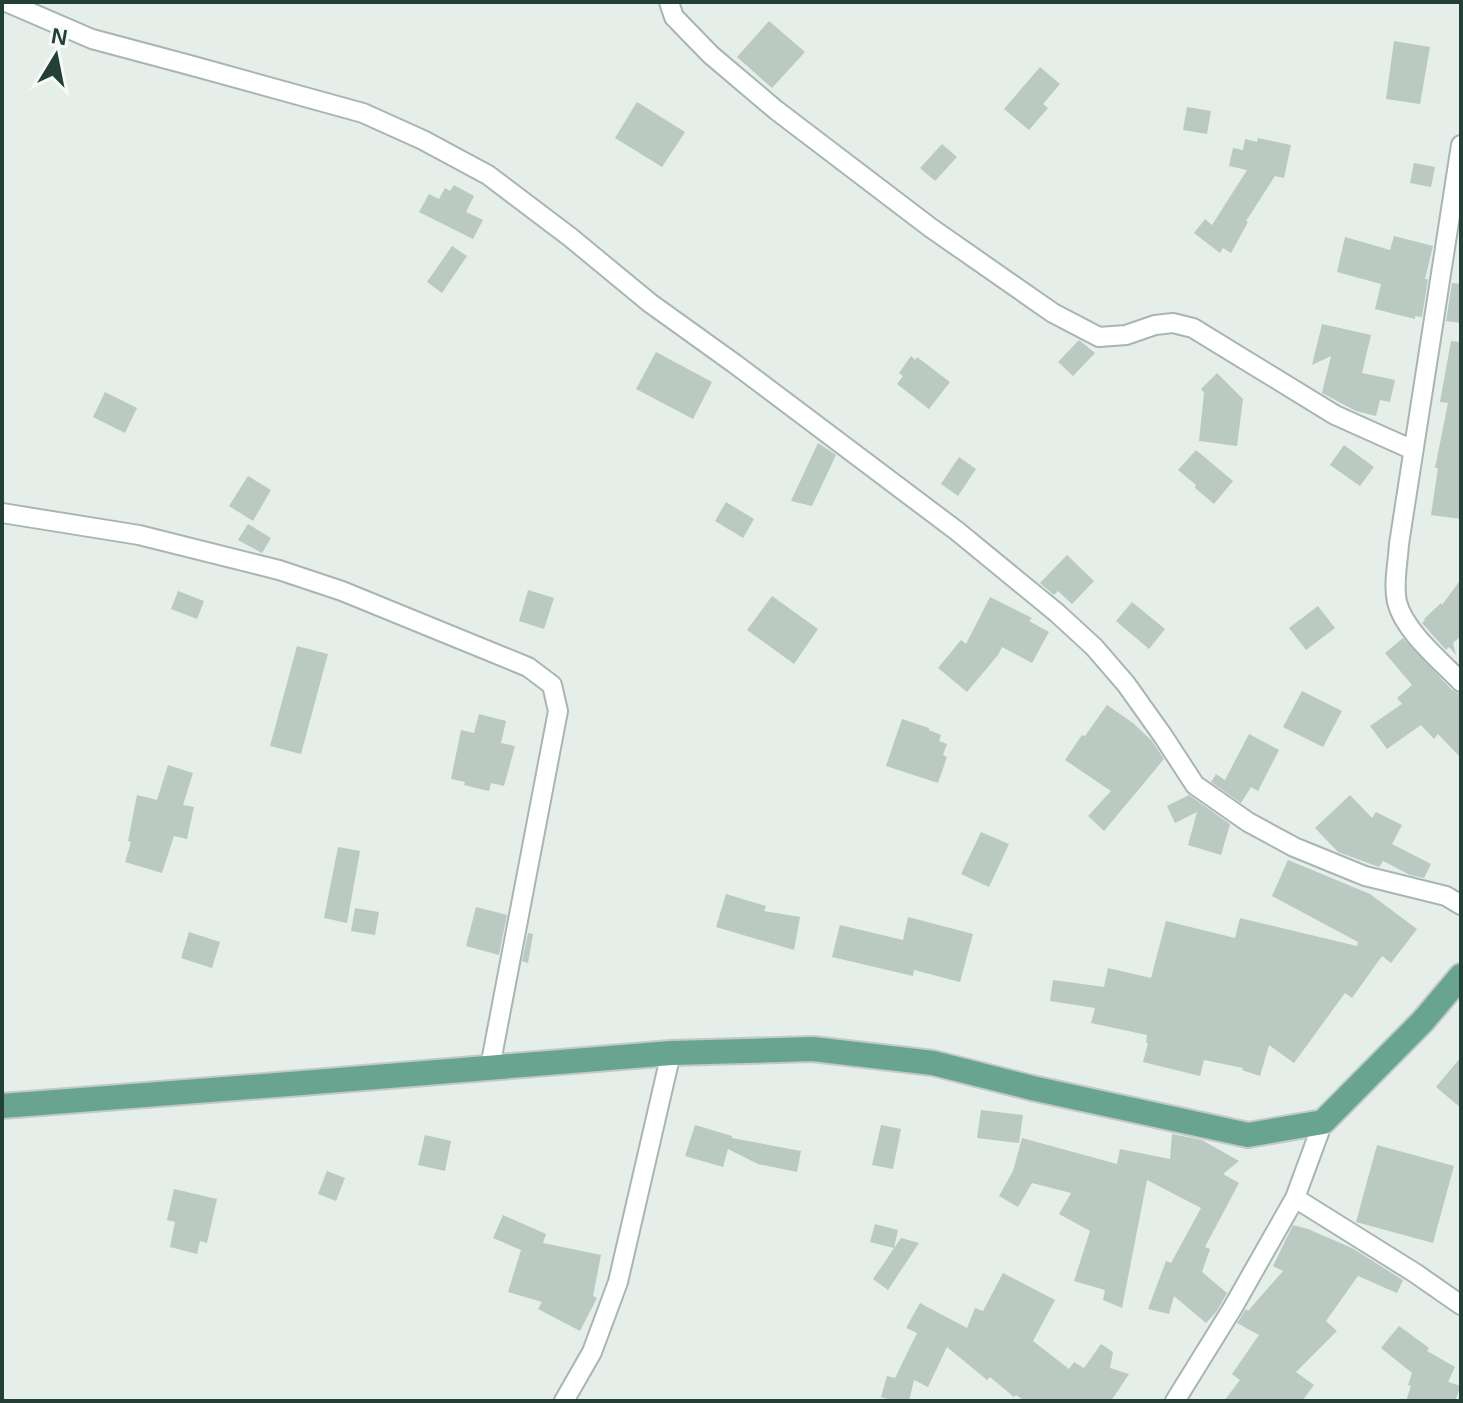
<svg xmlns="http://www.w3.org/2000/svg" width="1463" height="1403" font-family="Arial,sans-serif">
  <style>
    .building { fill: #bac9c2 }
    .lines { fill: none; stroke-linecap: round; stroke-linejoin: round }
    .street-casing { stroke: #a7b6b0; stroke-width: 22 }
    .primary-casing { stroke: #c1cac7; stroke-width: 28 }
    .street { stroke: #fff; stroke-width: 18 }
    .primary { stroke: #69a490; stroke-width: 24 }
  </style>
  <rect width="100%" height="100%" fill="#e5eee9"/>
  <path class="building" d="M769,21L805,52L772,88L737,57Z
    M1394,41L1430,47L1420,104L1386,99Z
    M1040,67L1060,84L1043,104L1048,108L1029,130L1004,109Z
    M637,102L685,132L662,167L615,138Z
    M1187,107L1211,111L1207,134L1183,130Z
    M1258,138L1291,145L1284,178L1275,176L1246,221L1248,222L1231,253L1223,248L1220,253L1194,233L1205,219L1212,225L1247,170L1229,166L1233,148L1243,150L1245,139L1257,142Z
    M942,144L957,157L935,181L920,168Z
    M1414,163L1435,167L1431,187L1410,183Z
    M454,185L474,196L466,212L483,220L473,239L419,212L429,194L439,199L445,188L450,191Z
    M1394,236L1433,246L1425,279H1428L1422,317L1415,316V319L1375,309L1381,284L1337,272L1345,237L1390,250Z
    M452,246L467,256L442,293L427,282Z
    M1452,283L1461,284V323L1446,321Z
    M1322,324L1371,335L1362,373L1395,380L1390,402L1380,400L1376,416L1356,411L1322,393L1331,356L1312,365Z
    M1079,340L1095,353L1073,376L1058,362Z
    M1451,341L1461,342V519L1431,515L1438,468H1435L1448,403L1440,402Z
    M656,352L712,382L693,419L636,389Z
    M911,356L915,360L917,357L950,382L929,409L897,384L903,376L899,373Z
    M1217,373L1243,399L1237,446L1199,441L1204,393L1201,389Z
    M105,392L137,408L125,433L93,417Z
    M818,443L836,455L812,506L791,501Z
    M1344,445L1374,467L1360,486L1330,465Z
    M1196,450L1233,481L1214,504L1195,488L1196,485L1178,470Z
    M959,457L976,469L958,496L941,484Z
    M248,476L271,490L253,521L229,506Z
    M726,502L754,519L743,538L715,521Z
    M248,524L271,538L262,553L238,540Z
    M1067,555L1094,581L1072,604L1058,591L1054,595L1040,583Z
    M1461,579V636L1453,643L1456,655L1449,647L1446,650L1422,623L1425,620L1424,619L1441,603L1442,605Z
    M528,590L554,598L544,629L519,621Z
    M178,591L204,601L197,619L171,609Z
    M772,596L818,629L794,664L747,630Z
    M990,597L1032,618L1029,621L1049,632L1032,663L1002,647L998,655L967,692L938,668L961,640L966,644Z
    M1132,602L1165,629L1149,649L1116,621Z
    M1318,606L1335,628L1306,650L1289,628Z
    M1403,638L1452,690L1461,695V758L1438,734L1434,739L1421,725L1387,749L1370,726L1402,704L1397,698L1412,685L1385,653Z
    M297,646L328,654L301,754L270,746Z
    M1302,691L1342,711L1323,747L1283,727Z
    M1107,705L1133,723L1152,741L1164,759L1104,831L1088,816L1111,791L1065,760L1082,735L1085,736Z
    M479,714L506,721L501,743L515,746L504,786L491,783L489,791L464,785L465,782L451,779L461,730L474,733Z
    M902,719L929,728V730L941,735L939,741L947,744L943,755L947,757L938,783L886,766Z
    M1249,734L1279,750L1258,791L1251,787L1241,803L1211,782L1216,774L1225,780Z
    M168,765L193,773L183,805L194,807L187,839L174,836L162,873L125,862L131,842L128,841L137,795L157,800Z
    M1189,795L1230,824L1221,855L1188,845L1197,812L1175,823L1167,806Z
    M1350,795L1372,818L1376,812L1402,825L1392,844L1431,864L1424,878L1410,875L1383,861L1379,867L1338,852L1315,828Z
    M981,832L1009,844L989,887L961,874Z
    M338,847L360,851L347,923L324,918Z
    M1288,860L1370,894L1417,929L1391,963L1382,956L1352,998L1345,993L1294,1063L1269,1045L1260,1076L1242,1070L1243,1068L1204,1060L1200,1076L1143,1062L1148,1043H1146L1147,1035L1091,1023L1095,1008L1050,1001L1053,980L1104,987L1108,968L1151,978L1166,921L1235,938L1240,918L1357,946L1358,942L1272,896Z
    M726,894L766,906L764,911L800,917L794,950L716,927Z
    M476,907L507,915L499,955L466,946Z
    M355,908L379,912L375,935L351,931Z
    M908,917L973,934L960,982L914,970L913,976L832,957L840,925L903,940Z
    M189,932L220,942L212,968L181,958Z
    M528,933L533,934L528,963L522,961Z
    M1461,1057V1108L1436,1087Z
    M981,1110L1023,1115L1019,1143L977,1138Z
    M695,1125L732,1136V1138L801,1151L797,1172L758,1164L728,1149L723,1167L685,1156Z
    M881,1125L901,1129L893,1169L872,1165Z
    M1172,1134L1202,1140L1239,1161L1223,1174L1239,1183L1205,1247L1210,1249L1202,1272L1227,1293L1217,1311L1206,1323L1174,1296L1169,1314L1148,1309L1166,1261L1171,1263L1201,1208L1147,1180L1122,1308L1103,1300L1105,1290L1074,1281L1090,1231L1059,1214L1071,1193L1032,1183L1018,1207L999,1196L1013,1171L1022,1138L1117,1164L1120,1149L1170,1159Z
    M425,1135L451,1141L445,1171L418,1165Z
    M1377,1145L1454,1166L1433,1243L1356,1222Z
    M327,1171L345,1178L336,1201L318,1194Z
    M174,1189L217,1199L207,1243L200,1241L197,1254L170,1247L175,1222L167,1220Z
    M503,1215L546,1234L543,1243L601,1255L593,1296L597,1298L580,1331L538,1309L542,1302L508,1292L521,1250L493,1238Z
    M875,1224L898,1230L894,1248L870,1242Z
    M1293,1225L1308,1229L1352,1248L1403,1280L1397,1293L1358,1276L1326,1321L1337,1331L1296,1372L1314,1385L1302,1401H1224L1240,1380L1232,1374L1259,1335L1237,1323L1246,1309L1248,1311L1283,1271L1273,1266Z
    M901,1238L919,1243L888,1290L873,1279Z
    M1003,1273L1055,1300L1033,1341L1069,1369L1074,1362L1084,1368L1101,1344L1113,1352L1110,1368L1129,1374L1111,1401H1025L1016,1395L1014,1397L990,1377L987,1380L947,1347L928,1387L914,1380L909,1401H894L881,1397L887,1376L895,1378L917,1333L906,1328L920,1303L967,1328L975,1308L983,1311Z
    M1399,1326L1429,1348L1427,1351L1455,1367L1448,1382L1461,1386L1455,1401H1406L1411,1386L1408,1385L1412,1373L1381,1348Z"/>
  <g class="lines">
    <defs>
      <path id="street" d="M6,2L92,39L193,66L363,113L423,140L488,175L570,237L650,303L735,364L957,531L1057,613L1094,647L1126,684L1163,736L1195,785L1248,822L1294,847L1365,876L1446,896L1461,905
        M669,2L674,17L711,55L776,110L931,228L1053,313L1099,337L1126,335L1155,325L1173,323L1193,328L1335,415L1413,450
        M1461,145L1399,544C1398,562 1393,584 1397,602C1404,631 1441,661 1461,682
        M2,513L139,535L279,570L342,591L528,667L552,685L558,711L490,1067
        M1295,1198L1415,1273L1461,1305
        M564,1401L592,1352L618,1282L671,1053
        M1175,1401L1232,1309L1295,1198L1323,1122"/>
      <path id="primary" d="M2,1106L302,1083L671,1053L813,1049L933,1063L1032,1088L1248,1135L1323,1122L1423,1021L1461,976"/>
    </defs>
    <use href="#street" class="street-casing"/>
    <use href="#primary" class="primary-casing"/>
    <use href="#street" class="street"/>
    <use href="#primary" class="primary"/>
  </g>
  <rect width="1463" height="1403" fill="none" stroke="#234036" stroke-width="8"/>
  <g transform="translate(56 56) rotate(10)" stroke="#f5faf7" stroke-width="6" paint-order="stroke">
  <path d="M0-6L14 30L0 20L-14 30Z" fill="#234036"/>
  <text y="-12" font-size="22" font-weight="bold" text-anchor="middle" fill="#234036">N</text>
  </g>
</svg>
